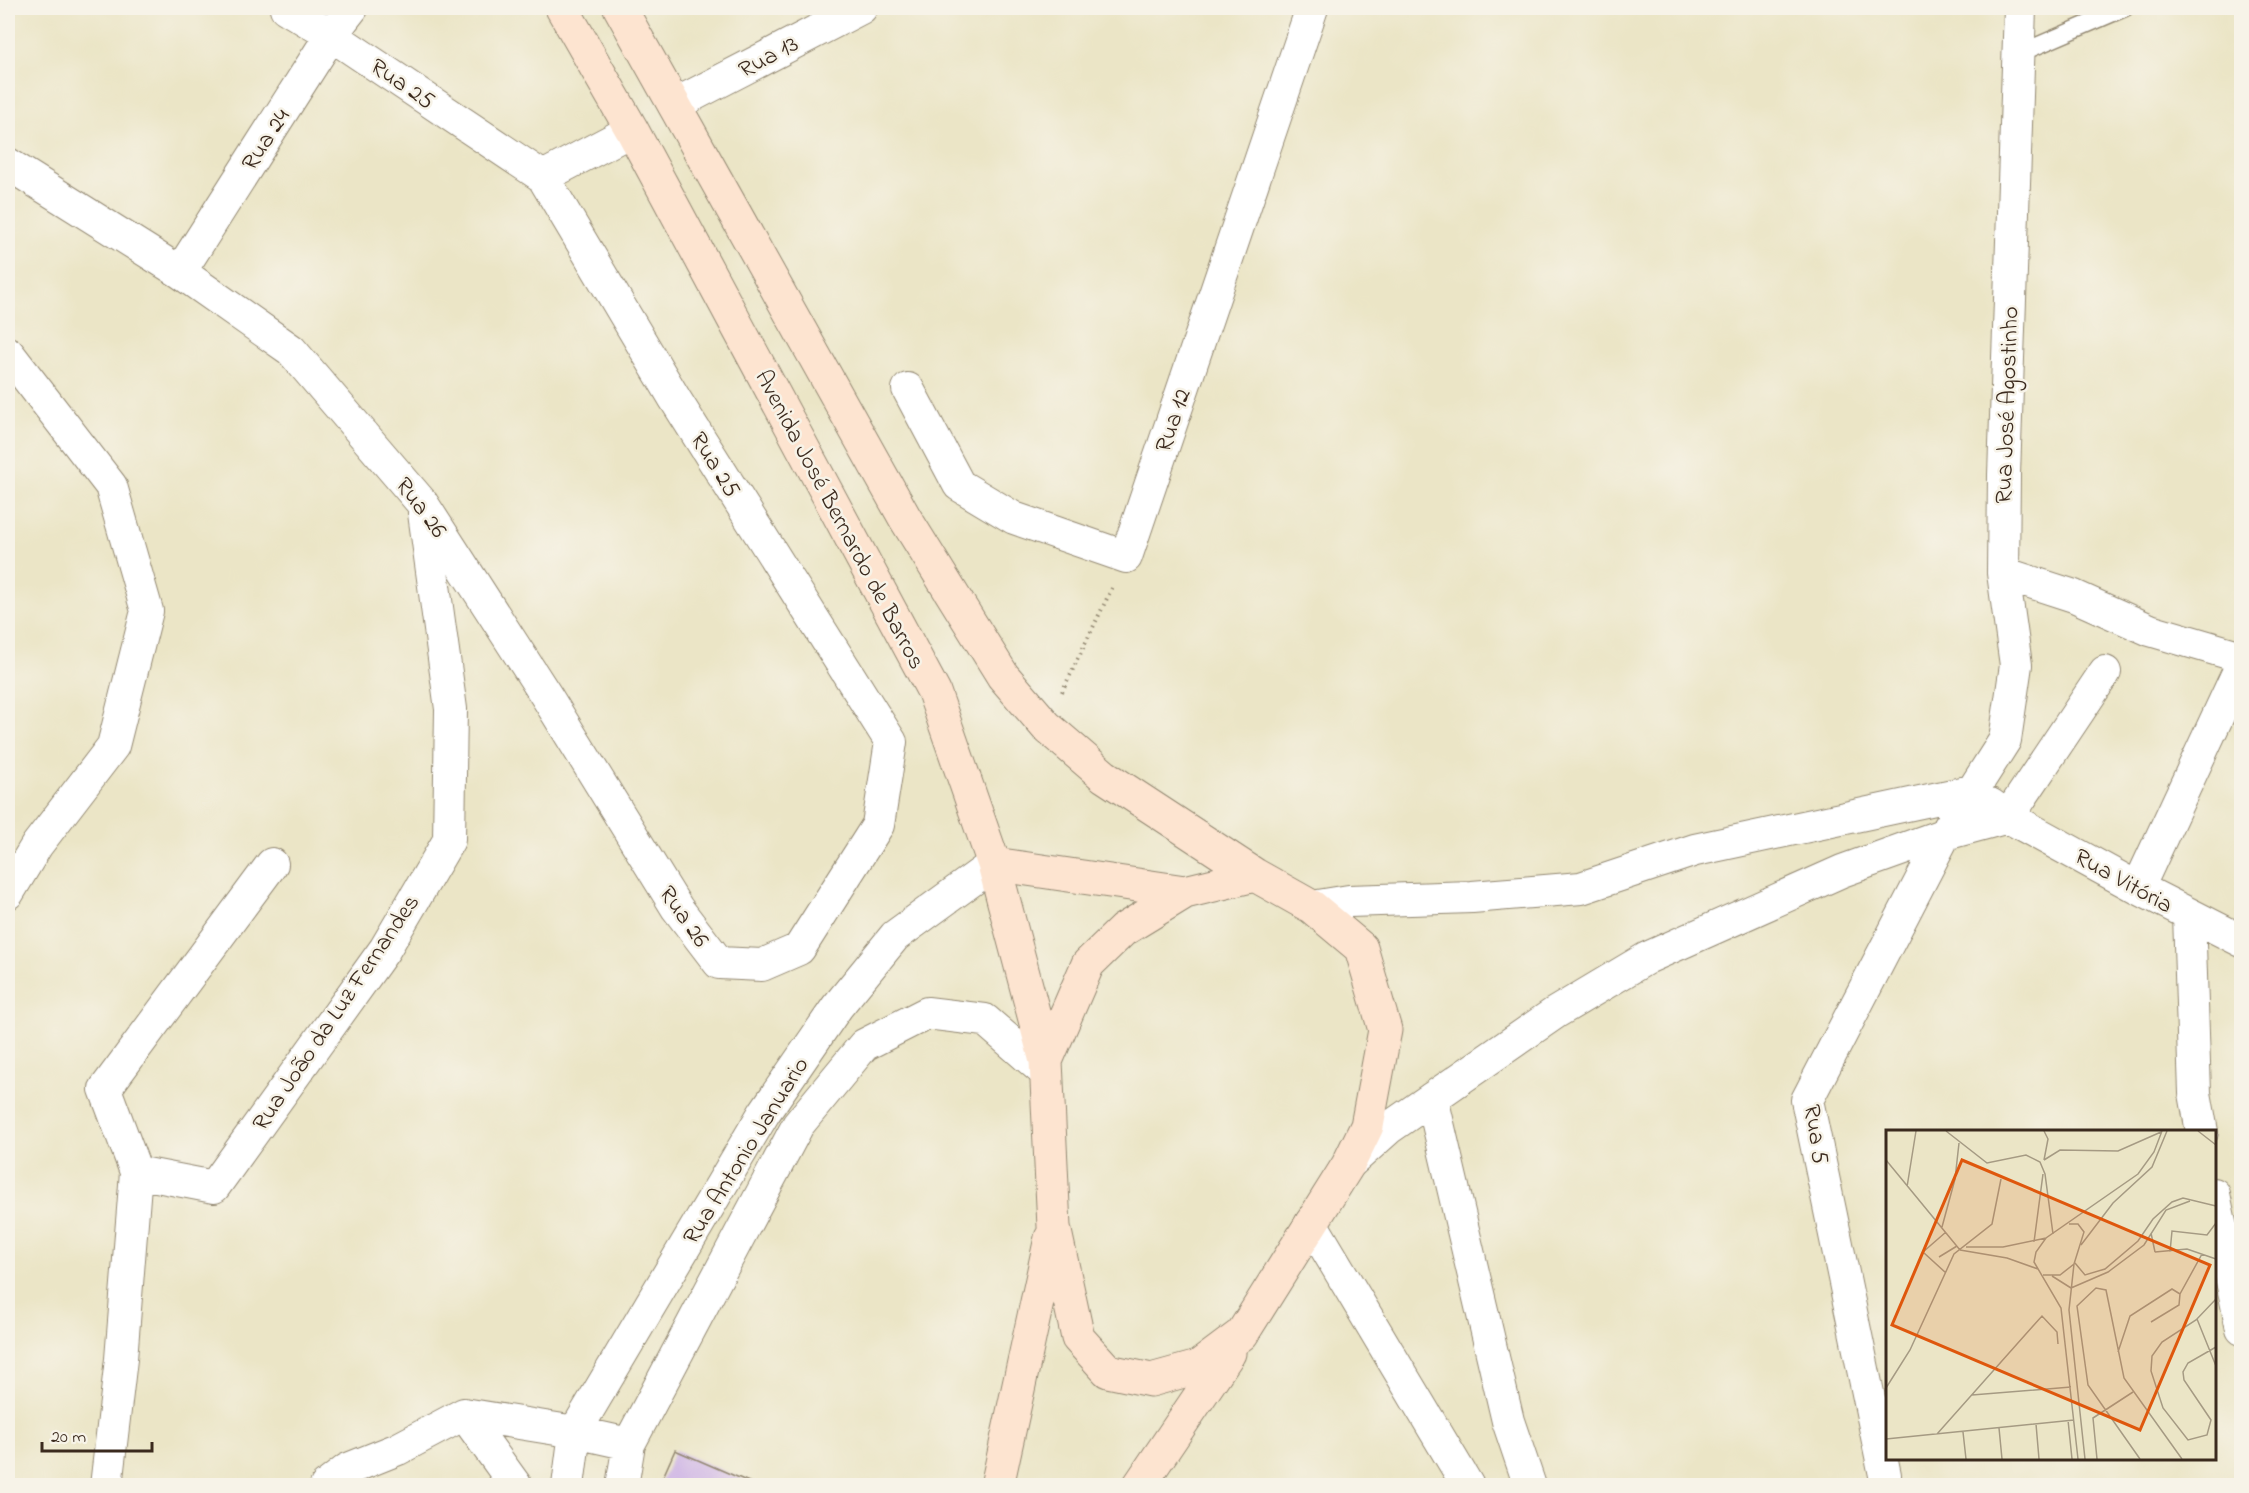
<svg xmlns="http://www.w3.org/2000/svg" width="2249" height="1493" font-family="'Indie Flower',sans-serif">
  <style>
    .building { fill: #cdb3e5 }
    .lines { fill: none; stroke-linecap: round; stroke-linejoin: round }
    .service-casing { stroke: #938872; stroke-width: 19 }
    .minor-casing { stroke: #938872; stroke-width: 34 }
    .secondary-casing { stroke: #938872; stroke-width: 35 }
    .path { stroke: #938872; stroke-width: 4; stroke-dasharray: 1.5 4.5; stroke-linecap: butt }
    .service { stroke: #fff; stroke-width: 16 }
    .minor { stroke: #fff; stroke-width: 32 }
    .secondary { stroke: #fde4d0; stroke-width: 33 }
    .labels { text-anchor: middle; stroke-width: 5; stroke-linejoin: round; paint-order: stroke }
    .street-label { font-size: 24px; fill: #3b2a1e; stroke: #f7f3e8 }
    .inset-road { fill: none; stroke: #a59a83; stroke-width: 1.5 }
    .view { fill: #df570d; fill-opacity: 0.15; stroke: #df570d; stroke-width: 3 }
    .inset-edge { fill: none; stroke: #3b2a1e; stroke-width: 3 }
  </style>
  <rect width="100%" height="100%" fill="#f7f3e8"/>
  <filter id="ink" filterUnits="userSpaceOnUse"><feTurbulence type="fractalNoise" baseFrequency=".0167" numOctaves="2"/><feDisplacementMap in="SourceGraphic" scale="12" xChannelSelector="R" yChannelSelector="G"/><feConvolveMatrix kernelMatrix="1 2 1 2 8 2 1 2 1" color-interpolation-filters="sRGB"/></filter>
  <filter id="wash" filterUnits="userSpaceOnUse"><feTurbulence type="fractalNoise" baseFrequency=".008" numOctaves="4" result="noise"/><feDisplacementMap in="SourceGraphic" scale="24" xChannelSelector="R" yChannelSelector="G"/><feGaussianBlur stdDeviation="1.35" result="paint"/><feColorMatrix in="noise" values="0 0 0 0 0 0 0 0 0 0 0 0 0 0 0 0 0 1.4 0 .05"/><feComposite in="paint" operator="in"/></filter>
  <g filter="url(#wash)">
    <rect width="100%" height="100%" fill="#ebe5c6"/>
    <g id="blocks">
      <path class="building" d="M675,1450L758,1486H659Z"/>
    </g>
  </g>
  <g filter="url(#ink)">
    <use href="#blocks" fill-opacity="0" stroke="#938872" stroke-width="1.5"/>
    <g class="lines">
      <defs>
        <path id="service" d="M2018,54L2125,8"/>
        <path id="minor" d="M674,105L861,8
          M8,164L180,272L291,350L422,503L547,697L677,908L719,963L762,965L799,949L878,825L891,742L675,399L543,177L331,35L286,8
          M543,177L632,130
          M180,272L331,35L352,8
          M8,353L111,486L147,611L113,746L37,845L8,893
          M908,389L959,485L1014,518L1126,557L1312,8
          M2003,573L2074,596L2150,630L2242,657
          M1990,804L2008,817L2138,888L2242,941
          M2138,888L2242,664
          M1312,907L1349,901L1472,897L1581,888L1695,850L1972,791
          M2189,915L2195,1093L2202,1132
          M1432,1098L1508,1421L1530,1486
          M1351,1162L1389,1128L1555,1013L1647,958L1842,871L1945,834L2008,817L2105,672
          M136,1172L214,1187L385,949L449,840L451,709L424,513
          M2214,1194L2242,1329
          M1311,1223L1468,1486
          M464,1414L575,1432L629,1444
          M464,1414L516,1486
          M1885,1475L1807,1100L1945,834L2005,740L2016,665L2003,573L2004,475L2020,8
          M106,1486L121,1359L136,1172L105,1089L272,864
          M326,1486L348,1469L398,1449L464,1414
          M568,1486L575,1432L764,1113L837,1007L895,936L994,864
          M622,1486L629,1444L798,1125L864,1045L927,1013L985,1020L1046,1073"/>
        <path id="secondary" d="M562,8L632,130L934,692L994,864L1046,1061
          M620,8L905,518L1003,676L1046,726L1104,776L1255,875L1312,907L1361,948L1385,1030L1367,1126L1348,1165L1242,1334L1198,1367L1151,1380L1108,1371L1078,1338L1054,1227L1046,1061L1088,964L1123,930L1185,892L1255,875
          M994,864L1185,892
          M997,1486L1051,1238
          M1139,1486L1229,1353"/>
      </defs>
      <use href="#service" class="service-casing"/>
      <use href="#minor" class="minor-casing"/>
      <use href="#secondary" class="secondary-casing"/>
      <path class="path" d="M1062,692L1112,588"/>
      <use href="#service" class="service"/>
      <use href="#minor" class="minor"/>
      <use href="#secondary" class="secondary"/>
    </g>
  </g>
  <g class="labels">
    <g class="street-label">
      <text transform="translate(768 56) rotate(-28)" y="8">Rua 13</text>
      <text transform="translate(403 83) rotate(34)" y="8">Rua 25</text>
      <text transform="translate(265 139) rotate(-57)" y="8">Rua 24</text>
      <text transform="translate(2006 405) rotate(-88)" y="8">Rua José Agostinho</text>
      <text transform="translate(1172 420) rotate(-71)" y="8">Rua 12</text>
      <text transform="translate(716 464) rotate(58)" y="8">Rua 25</text>
      <text transform="translate(422 507) rotate(53)" y="8">Rua 26</text>
      <text transform="translate(841 519) rotate(62)" y="8">Avenida José Bernardo de Barros</text>
      <text transform="translate(2124 880) rotate(29)" y="8">Rua Vitória</text>
      <text transform="translate(685 916) rotate(55)" y="8">Rua 26</text>
      <text transform="translate(335 1012) rotate(-56)" y="8">Rua João da Luz Fernandes</text>
      <text transform="translate(1817 1134) rotate(81)" y="8">Rua 5</text>
      <text transform="translate(745 1150) rotate(-58)" y="8">Rua Antonio Januario</text>
    </g>
  </g>
  <g transform="translate(1886 1130)">
    <rect width="330" height="330" fill="#ebe5c6"/>
    <path class="inset-road" d="M60,1L101,33L140,25L154,32L159,44L167,104M158,1L162,9L158,30M312,1L330,15M0,30L74,120M158,30L174,20L232,21L275,2M21,57L30,1M56,97L69,49L73,13M60,102L37,122L60,143M265,103L269,122M148,112L157,44M195,115L227,73L266,37L281,1M80,117H117L160,108M74,120L121,128L152,139M269,122L301,119L330,129M284,122L286,101L321,105L330,93M53,127L71,116M189,133L199,145L219,139L252,111L267,89L286,72L297,68L330,76M188,134L183,180L199,329M157,145H174L188,134L198,102L192,94H183M166,146L185,158M185,158L222,142L258,115L280,80L304,71M330,169L310,190L276,212L266,226L265,241L277,278L302,310L321,305L325,290L298,250L297,242L302,233L330,217M311,189L330,236M265,192L293,175L294,164L316,124M232,222L244,186L286,159L294,164M0,258L24,220L68,124L106,94L115,49M86,265L185,257M182,290L186,329M150,294L153,329M113,298L116,329M77,302L80,329M51,304L156,186L171,202L172,214M0,309L188,290M192,329L175,178L148,132L150,122L160,108L252,44L268,22L276,1M211,329L207,288L247,262M254,329L202,255L191,176L210,158L220,160L238,248L296,329"/>
    <path class="view" d="M76,30L324,135L254,300L6,195Z"/>
    <rect width="330" height="330" class="inset-edge"/>
  </g>
  <rect width="2249" height="1493" fill="none" stroke="#f7f3e8" stroke-width="30"/>
  <path d="M42 1442v9h110v-9" fill="none" stroke="#3b2a1e" stroke-width="3"/>
  <text x="51" y="1442" font-size="18" fill="#3b2a1e" stroke="#f7f3e8" stroke-width="4.5" paint-order="stroke">20 m</text>
</svg>
